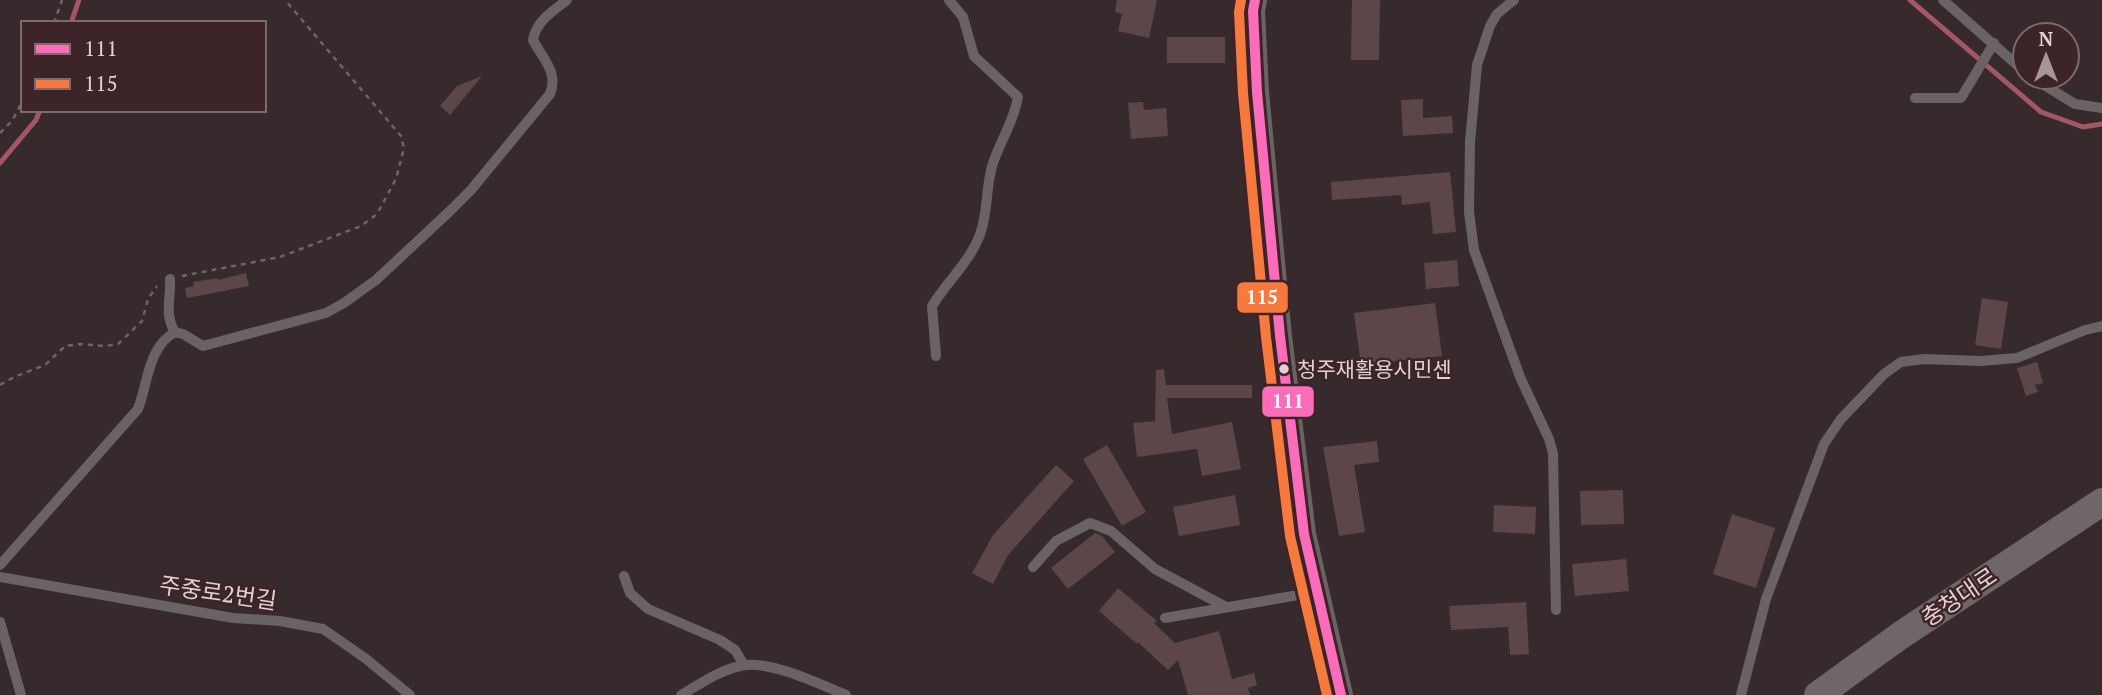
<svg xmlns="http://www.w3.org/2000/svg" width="2102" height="695" font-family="'PT Serif','Noto Sans KR',serif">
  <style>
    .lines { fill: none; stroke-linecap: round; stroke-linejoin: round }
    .stream { stroke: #a35663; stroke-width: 5 }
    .building { fill: #5c464a }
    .path { stroke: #6c6465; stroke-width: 2.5; stroke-dasharray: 5 5; stroke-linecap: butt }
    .service { stroke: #696363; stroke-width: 10 }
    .tertiary { stroke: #696363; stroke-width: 24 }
    .secondary { stroke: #6e6667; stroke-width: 28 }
    .bus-1-casing { stroke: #3d2428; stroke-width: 16 }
    .bus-2-casing { stroke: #3d2428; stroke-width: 16 }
    .bus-1 { stroke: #fb6dba; stroke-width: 10 }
    .bus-2 { stroke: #f6793e; stroke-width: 10 }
    .bus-dot { fill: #e2d0d2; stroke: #3d2428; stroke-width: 2.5 }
    .labels { text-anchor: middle; stroke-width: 5; stroke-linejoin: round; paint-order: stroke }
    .bus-label { font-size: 21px; fill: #e2d0d2; stroke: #3d2428; text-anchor: start }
    .street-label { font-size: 23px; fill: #e2d0d2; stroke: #3d2428 }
    .line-badge { stroke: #3d2428; stroke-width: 2.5 }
    .badge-label { font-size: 19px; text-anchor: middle; font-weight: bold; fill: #fff }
  </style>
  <rect width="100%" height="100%" fill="#372a2c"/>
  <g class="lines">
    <path class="stream" d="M1910,0L2041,112L2083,127L2102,124
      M71,23L79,0
      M0,163L36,120L40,110"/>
  </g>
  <path class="building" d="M1117,0H1157L1149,38L1118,31L1122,14L1115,12Z
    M1352,0H1380L1379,60H1351Z
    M1167,37H1225V63H1167Z
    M482,76L450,115L440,106L457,86Z
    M1423,99V118L1452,116L1453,133L1403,136L1401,100Z
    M1143,102L1144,110L1166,108L1168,136L1131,139L1128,103Z
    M1450,172L1456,232L1433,234L1430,202L1402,205L1401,195L1332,200L1331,182Z
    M1457,260L1459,286L1426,289L1424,263Z
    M246,273L249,286L187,298L185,288L194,286L193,282L218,278V280Z
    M1982,298L2008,302L2001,349L1975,345Z
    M1435,303L1442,356L1361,365L1354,313Z
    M2037,362L2043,383L2035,385L2038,392L2026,396L2017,368Z
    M1164,369L1166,385H1252V398H1167L1172,434L1232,422L1241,469L1202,476L1197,449L1137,457L1133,423L1155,421L1156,370Z
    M1377,441L1379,462L1354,465L1365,532L1339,536L1323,447Z
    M1107,445L1146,512L1122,526L1083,459Z
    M1056,465L1074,481L1008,555L993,584L972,573L993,535Z
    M1623,490L1624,524L1581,525L1580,491Z
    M1235,495L1240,525L1179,536L1173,507Z
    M1494,505L1536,507L1535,534L1493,532Z
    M1732,514L1775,528L1756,588L1713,574Z
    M1095,533L1102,536L1115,552L1068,589L1051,568Z
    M1626,559L1629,591L1575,596L1572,564Z
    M1118,588L1157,621L1154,623L1175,643L1219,631L1232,679L1254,673L1257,685L1248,688L1250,695H1188L1178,660L1168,670L1138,642L1137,644L1099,611Z
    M1526,602L1529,654L1510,655L1508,627L1451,630L1449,606Z"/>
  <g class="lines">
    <path class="path" d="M54,23L62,0
      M0,133L12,121L23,100
      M182,276L280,257L361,226L377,214L396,179L404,148L401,136L285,0
      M0,385L14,377L45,365L65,346L80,344L104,346L118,344L142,321L148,299L157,286"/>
    <path class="service" d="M1514,0L1497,14L1490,26L1477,65L1470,142L1469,212L1474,250L1520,377L1549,439L1553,453L1556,610
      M1943,0L2025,72
      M2031,77L2075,104L2102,108
      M1915,98H1961L1994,43
      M170,279C171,299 164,315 175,332
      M936,356L932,306C948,280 974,258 982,228C988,207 986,184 993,163C1001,140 1014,121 1018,97L974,56L963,17L949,0
      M0,565L138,409C148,383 148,347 175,332L183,334L203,346L326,313L344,303L376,280L450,211L471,190L550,94C559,72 542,58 533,40C536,21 553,11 567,0
      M1033,567L1056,541L1090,523L1111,531L1155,569L1226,607
      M624,576L630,593L648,609L720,640L735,650L744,665
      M0,577L233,618L280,621L323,629L365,658L410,695
      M1165,618L1316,592
      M0,622L21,695
      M681,695C700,684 718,671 740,666C769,659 819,684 846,695
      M1741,695L1766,599L1824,444L1841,419L1884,374L1901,362L1924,359L1981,361L2017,358L2085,330L2102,326"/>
    <path class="tertiary" d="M1255,0L1253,11L1257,92L1280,336L1304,534L1341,695"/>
    <path class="secondary" d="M1818,695L1901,635L2102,502"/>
    <defs>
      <path id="bus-1" d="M1255,0L1253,11L1257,92L1280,336L1304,534L1341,695"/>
      <path id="bus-2" d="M1241,0L1239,12L1243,93L1266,337L1290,536L1327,695"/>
    </defs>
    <use href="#bus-1" class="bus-1-casing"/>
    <use href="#bus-2" class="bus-2-casing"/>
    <use href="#bus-1" class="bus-1"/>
    <use href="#bus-2" class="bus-2"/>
  </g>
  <circle class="bus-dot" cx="1284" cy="369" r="6"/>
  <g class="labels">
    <g class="bus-label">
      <text x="1297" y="377">청주재활용시민센</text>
    </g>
    <g class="street-label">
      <text transform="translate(218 593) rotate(8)" y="8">주중로2번길</text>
      <text transform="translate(1959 597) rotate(-34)" y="8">충청대로</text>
    </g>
  </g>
  <g class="line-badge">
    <rect x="1236" y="281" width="53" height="33" rx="7" fill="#f6793e"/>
    <rect x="1261" y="385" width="54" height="33" rx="7" fill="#fb6dba"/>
  </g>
  <g class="badge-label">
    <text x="1262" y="304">115</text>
    <text x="1288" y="408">111</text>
  </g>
  <rect x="21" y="21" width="245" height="91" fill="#3d2428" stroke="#7f696c" stroke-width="2"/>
  <rect x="35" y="44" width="35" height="10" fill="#fb6dba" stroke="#7f696c" stroke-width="2"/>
  <text x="84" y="56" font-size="21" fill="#e2d0d2">111</text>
  <rect x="35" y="79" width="35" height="10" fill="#f6793e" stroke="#7f696c" stroke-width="2"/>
  <text x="84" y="91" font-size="21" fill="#e2d0d2">115</text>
  <g transform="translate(2046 56)"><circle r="33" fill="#3d2428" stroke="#7f696c" stroke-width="2"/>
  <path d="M0-5L12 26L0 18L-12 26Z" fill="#a69698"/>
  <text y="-10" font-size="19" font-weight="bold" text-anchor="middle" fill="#e2d0d2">N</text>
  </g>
</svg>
